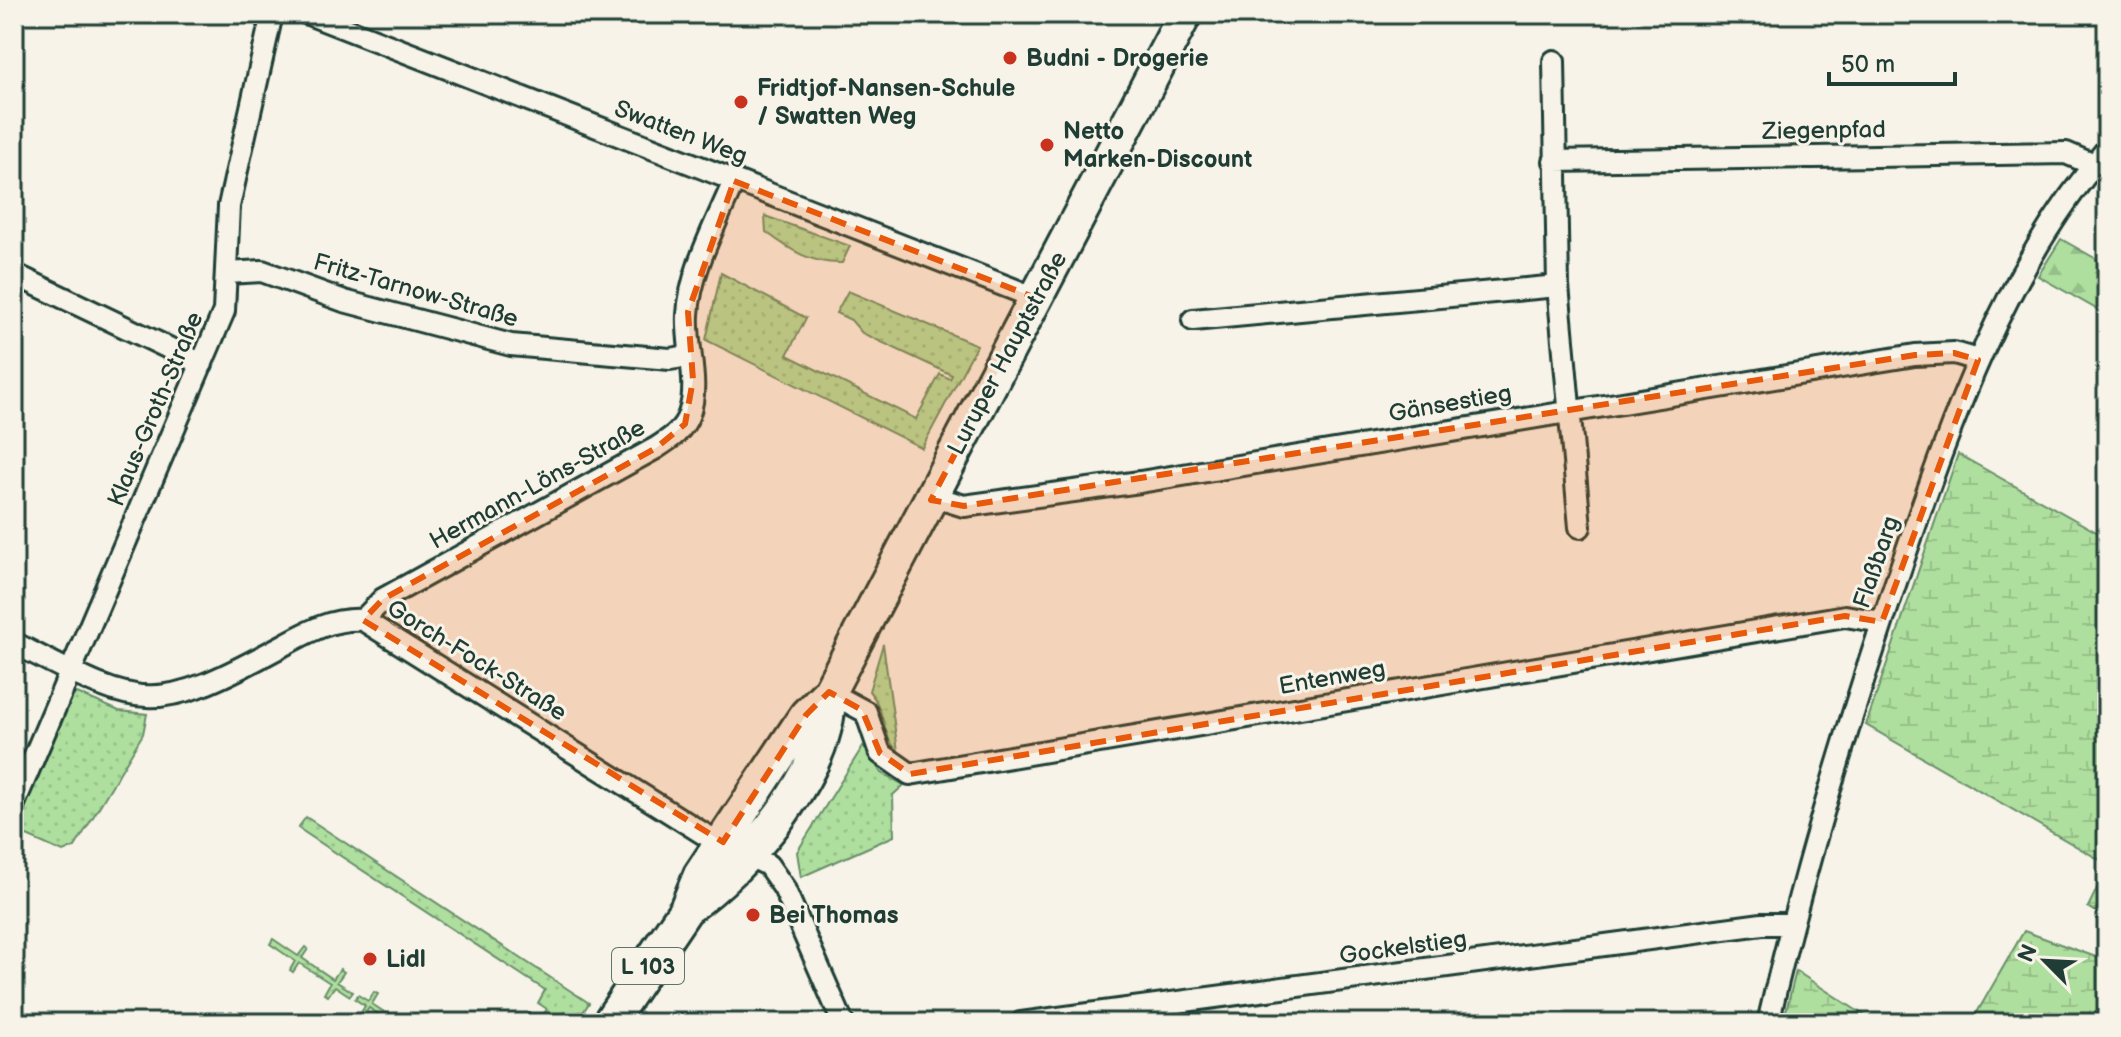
<svg xmlns="http://www.w3.org/2000/svg" width="2121" height="1037" font-family="'Balsamiq Sans',sans-serif">
  <style>
    .grass { fill: url(#grass-dots); stroke: #678e69; stroke-width: 2 }
    .forest { fill: url(#forest-firs); stroke: #678e69; stroke-width: 2 }
    .wetland { fill: url(#wetland-marsh); stroke: #678e69; stroke-width: 2 }
    .lines { fill: none; stroke-linecap: round; stroke-linejoin: round }
    .stream { stroke: #549190; stroke-width: 5 }
    .street-casing { stroke: #1f3d34; stroke-width: 26 }
    .primary-casing { stroke: #1f3d34; stroke-width: 38 }
    .street { stroke: #f7f3e8; stroke-width: 20 }
    .primary { stroke: #f7f3e8; stroke-width: 32 }
    .marked { fill: #e8590c; fill-opacity: 0.2; stroke: #e8590c; stroke-width: 6; stroke-dasharray: 16 10; stroke-linejoin: round }
    .poi-dot { fill: #c8321e; stroke: #f7f3e8; stroke-width: 3 }
    .labels { text-anchor: middle; stroke-width: 6; stroke-linejoin: round; paint-order: stroke }
    .shield { fill: #f7f3e8; stroke: #60746a; stroke-width: 2 }
    .shield-label { font-size: 22px; font-weight: bold; fill: #1f3d34 }
    .poi-label { font-size: 24px; font-weight: bold; fill: #1f3d34; stroke: #f7f3e8; text-anchor: start }
    .street-label { font-size: 24px; fill: #1f3d34; stroke: #f7f3e8 }
  </style>
  <defs>
    <pattern id="grass-dots" width="8" height="8" patternUnits="userSpaceOnUse" patternTransform="scale(2)"><rect width="8" height="8" fill="#afdf9e"/><path d="M2 2h.1M6 6h.1" fill="none" stroke="#96c089" stroke-width="1.8" stroke-linecap="round"/></pattern>
    <pattern id="forest-firs" width="22" height="20" patternUnits="userSpaceOnUse" patternTransform="scale(2)"><rect width="22" height="20" fill="#afdf9e"/><path d="M5 1l3.5 6h-7zM16 11l3.5 6h-7z" fill="#96c089"/></pattern>
    <pattern id="wetland-marsh" width="20" height="14" patternUnits="userSpaceOnUse" patternTransform="scale(2)"><rect width="20" height="14" fill="#afdf9e"/><path d="M1 5h8M5 5V1M11 12h8M15 12V8" fill="none" stroke="#96c089"/></pattern>
  </defs>
  <rect width="100%" height="100%" fill="#f7f3e8"/>
  <filter id="ink" filterUnits="userSpaceOnUse"><feTurbulence type="fractalNoise" baseFrequency=".0125" numOctaves="2"/><feDisplacementMap in="SourceGraphic" scale="16" xChannelSelector="R" yChannelSelector="G"/><feConvolveMatrix kernelMatrix="1 2 1 2 8 2 1 2 1" color-interpolation-filters="sRGB"/></filter>
  <g filter="url(#ink)">
    <path class="grass" d="M765,216L850,246L842,263C811,264 790,250 766,232Z
      M721,273L806,318L787,355L916,419L940,374L950,379L952,375L862,333L851,320L836,313L848,291L977,345L922,448L706,340Z
      M883,644L898,751C882,738 886,710 869,691Z
      M77,693L119,711L147,714L143,734L75,847L63,852L20,833L17,818L70,699Z
      M863,746L882,773L904,785L893,795L894,836L801,877L797,852Z
      M306,817L589,1003L576,1023H538L547,1009L538,1003L545,990L298,828Z
      M273,939L298,956L305,947L308,949L302,958L333,979L340,969L344,972L337,982L353,992L350,996L335,986L328,996L324,994L330,983L299,963L293,972L290,970L295,961L270,944Z
      M374,992L378,994L372,1004L401,1023H391L369,1008L362,1018L359,1016L365,1006L355,999L358,995L368,1001Z"/>
    <path class="forest" d="M2061,239L2107,265V315L2038,276Z"/>
    <path class="wetland" d="M1958,454L2107,538V864L1866,725Z
      M2107,868V918L2088,907Z
      M2024,931L2107,961V1023H1971Z
      M1796,971L1876,1023H1783Z"/>
    <g class="lines">
      <path class="stream" d="M151,329L170,337"/>
      <defs>
        <path id="street" d="M308,14L1036,298
          M1554,61L1558,286L1580,527
          M1554,161L2066,153L2094,165
          M227,273L262,271L344,301L511,345L670,359L689,356
          M14,274L202,364
          M1193,320L1558,286
          M932,496L964,506L1140,482L1915,355L1954,353L1978,360
          M363,620L383,599L656,448C670,439 683,431 689,414C700,383 686,347 688,315C690,270 717,222 734,181
          M14,643C141,708 149,718 278,648C306,633 330,618 363,620L704,834L768,865L784,888L843,1023
          M829,692L866,712L880,753L910,774L1845,616L1882,622
          M14,804L224,311L229,206L272,14
          M1021,1023L1762,924H1791
          M1768,1023C1804,867 1850,716 1902,564C1952,419 2005,268 2107,149"/>
        <path id="primary" d="M686,909C747,866 831,771 829,692
          M609,1023L686,909L700,875L806,715L829,692L1185,14"/>
      </defs>
      <use href="#street" class="street-casing"/>
      <use href="#primary" class="primary-casing"/>
      <use href="#street" class="street"/>
      <use href="#primary" class="primary"/>
    </g>
  </g>
  <path class="marked" d="M734,181L1036,298L931,500L964,506L1915,355L1954,353L1978,360L1882,622L1845,616L910,774L880,753L862,710L829,692L806,715L723,842L363,620L383,599L656,448L685,424L693,380L688,312Z"/>
  <g class="poi-dot">
    <circle cx="1010" cy="58" r="8"/>
    <circle cx="741" cy="102" r="8"/>
    <circle cx="1047" cy="145" r="8"/>
    <circle cx="753" cy="915" r="8"/>
    <circle cx="370" cy="959" r="8"/>
  </g>
  <g class="labels">
    <rect class="shield" x="612" y="948" width="72" height="36" rx="6"/>
    <g class="shield-label">
      <text x="648" y="974">L 103</text>
    </g>
    <g class="poi-label">
      <text x="1026" y="66">Budni - Drogerie</text>
      <text x="757" y="96">Fridtjof-Nansen-Schule<tspan x="757" dy="28">/ Swatten Weg</tspan></text>
      <text x="1063" y="139">Netto<tspan x="1063" dy="28">Marken-Discount</tspan></text>
      <text x="769" y="923">Bei Thomas</text>
      <text x="386" y="967">Lidl</text>
    </g>
    <g class="street-label">
      <text transform="translate(1824 130) rotate(-1)" y="8">Ziegenpfad</text>
      <text transform="translate(681 132) rotate(21)" y="8">Swatten Weg</text>
      <text transform="translate(416 290) rotate(16)" y="8">Fritz-Tarnow-Straße</text>
      <text transform="translate(1007 353) rotate(-62)" y="8">Luruper Hauptstraße</text>
      <text transform="translate(1450 403) rotate(-10)" y="8">Gänsestieg</text>
      <text transform="translate(155 409) rotate(-67)" y="8">Klaus-Groth-Straße</text>
      <text transform="translate(537 484) rotate(-29)" y="8">Hermann-Löns-Straße</text>
      <text transform="translate(1876 562) rotate(-71)" y="8">Flaßbarg</text>
      <text transform="translate(477 660) rotate(32)" y="8">Gorch-Fock-Straße</text>
      <text transform="translate(1332 677) rotate(-10)" y="8">Entenweg</text>
      <text transform="translate(1403 947) rotate(-8)" y="8">Gockelstieg</text>
    </g>
  </g>
  <rect width="2121" height="1037" fill="none" stroke="#f7f3e8" stroke-width="48"/>
  <rect x="24" y="24" width="2073" height="989" fill="none" stroke="#1f3d34" stroke-width="3" filter="url(#ink)"/>
  <g transform="translate(2045 961) rotate(294)" stroke="#f7f3e8" stroke-width="6" paint-order="stroke">
  <path d="M0-6L14 30L0 20L-14 30Z" fill="#1f3d34"/>
  <text y="-12" font-size="22" font-weight="bold" text-anchor="middle" fill="#1f3d34">N</text>
  </g>
  <path d="M1829 72v12h126v-12" fill="none" stroke="#1f3d34" stroke-width="4"/>
  <text x="1841" y="72" font-size="24" fill="#1f3d34" stroke="#f7f3e8" stroke-width="6" paint-order="stroke">50 m</text>
</svg>
